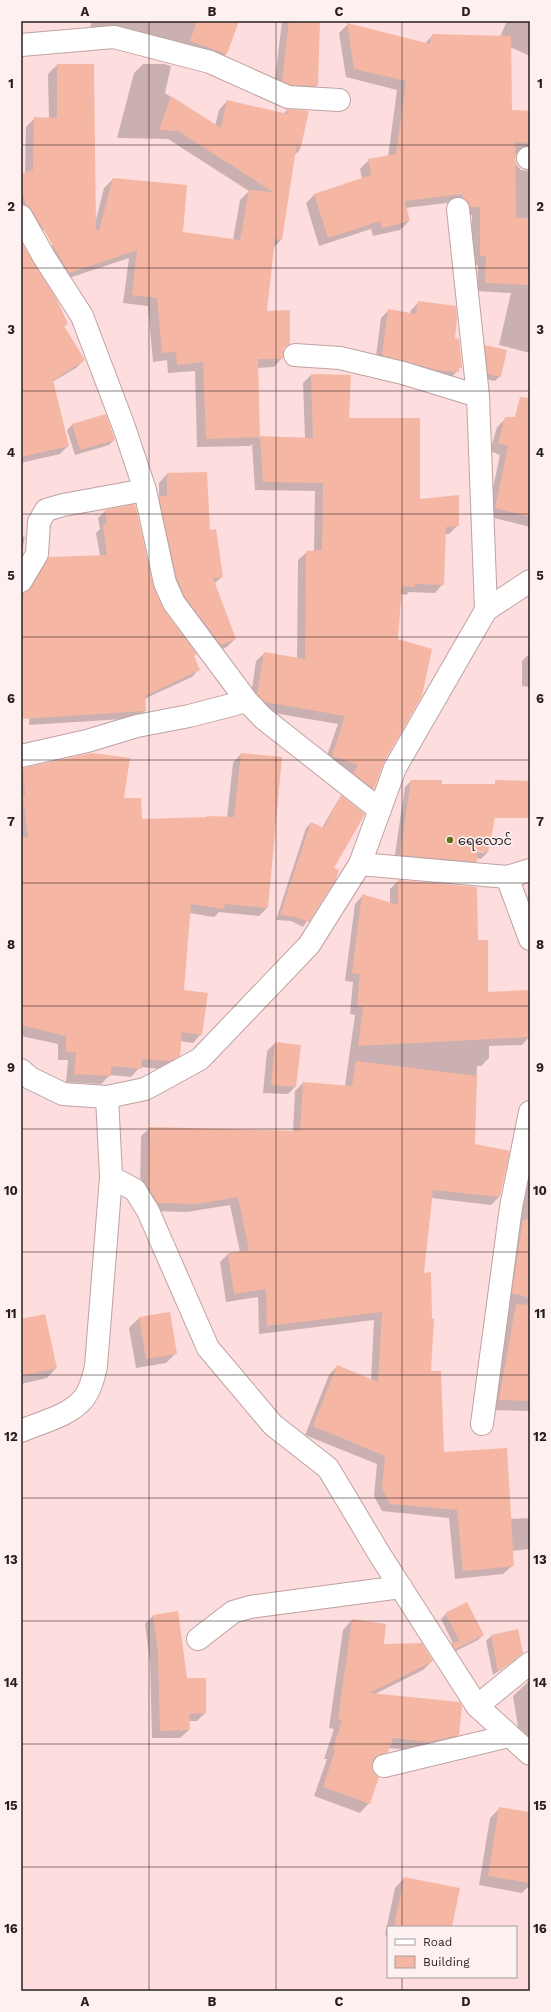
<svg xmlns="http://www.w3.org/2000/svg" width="551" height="2012" font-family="'Work Sans','Noto Sans Myanmar',sans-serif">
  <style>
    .shadow { fill: #0003; fill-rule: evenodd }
    .building { fill: #f5b7a4 }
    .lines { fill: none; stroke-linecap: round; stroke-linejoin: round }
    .minor-casing { stroke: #bfa2a2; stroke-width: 24 }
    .minor { stroke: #fff; stroke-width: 22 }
    .grid { fill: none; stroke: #291e1e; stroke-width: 1; stroke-opacity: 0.55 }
    .poi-dot { fill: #636f19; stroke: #fdf0f0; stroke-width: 1.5 }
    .labels { text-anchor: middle; stroke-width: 3.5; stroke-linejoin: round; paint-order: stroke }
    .poi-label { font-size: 13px; fill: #291e1e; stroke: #fdf0f0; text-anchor: start }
    .neatline { fill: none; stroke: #291e1e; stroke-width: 1.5 }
    .grid-label { font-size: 13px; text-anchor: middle; font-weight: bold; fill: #291e1e }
  </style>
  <rect width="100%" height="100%" fill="#fddddd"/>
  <path class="shadow" d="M92,21H238L226,54L218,62L90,28Z
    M282,21H319L317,85L309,94L274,89Z
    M507,21H530V56L510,47L511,110L530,112V158L518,154H516L515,158L516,164L521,170L530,171V353L499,345L511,293L477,291L478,265H471L472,215L462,216L455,202L405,208L409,221L400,230L373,236L371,229L319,246L306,203L314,195L362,179L360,169L369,160L388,157L397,90L346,77L339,33L348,24L424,44L433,35L500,37Z
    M143,64H164L171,66L165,93L215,126L219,110L227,101L283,114L287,110L308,112L299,151L294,155L281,240L273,248L266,312L289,343L283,349L282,358L274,367L257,368L259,439L260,437L305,438L303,383L311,375L348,419L419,500L458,525L449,534H445L443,584L435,593L409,592L406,595L401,594L383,761L373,789L365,797L324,764L338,724L256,710L250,702L256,661L265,653L297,659L298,560L307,552L314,551L315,491L255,490L252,444L250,446L197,447L195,371L168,373L167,360L153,362L148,306L123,303L129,258L60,281L43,254L52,245L81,227L30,231L21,216V175L25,174L26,127L35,118L49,119L48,74L57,65H93L95,224L104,188L113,179L182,233L233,240L240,200L249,191L168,139L117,138L134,73Z
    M21,264L67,323L64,327L84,360L76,368L52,382L68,446L60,454L21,463Z
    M419,302L453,339L461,367L450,379L375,363L381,318L389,310L410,314L411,310Z
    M485,346L500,376L495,381L484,379L481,351Z
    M105,415L114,440L109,445L75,455L67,430L72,425Z
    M506,418H530V527L487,516L500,455L490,451L497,427Z
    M167,474L209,531L222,577L214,584L235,639L227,647L212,653L177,605L151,506L159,498V483Z
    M135,506L153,588L163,611L193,657L199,669L192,677L144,699L145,711L138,718L29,725L33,647L21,644V594L26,593L42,565L49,558L100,556L96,533L100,529L98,518L105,511Z
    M21,536L25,537L21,555Z
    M530,653V687L522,686V661Z
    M241,754L268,907L259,916L219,912L214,917L189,913L183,991L201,1034L193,1043L180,1041L179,1055L170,1064L161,1069L140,1067L131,1077L110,1075L101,1084L66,1082L68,1060H58V1044L21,1036V771L23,769L123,799L141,820L206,818L207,817L227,818L233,763Z
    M411,781L441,785L487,853L481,859L476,858V861L469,868L394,861L405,787ZM472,849L484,851V853L471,851Z
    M341,797L333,869L335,879L303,927L291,921L276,920L306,828L311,823L322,828L337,802Z
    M398,881L477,941L487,993L530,1036L522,1045L489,1046V1058L481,1066H477L474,1145L499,1197L491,1205L431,1198L422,1274L430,1372L444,1453L509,1519L530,1518V1549L512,1551V1566L503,1574L455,1579L449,1518L382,1511L374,1496L377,1464L305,1435L329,1375L337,1366L371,1380L374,1320L259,1334L258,1297L226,1302L220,1262L228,1254L240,1252L230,1205L187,1212L149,1211L140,1195L141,1136L150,1128L293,1132L295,1091L303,1083L345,1086L355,1015L350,1014L353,982L345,981L355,904L363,895L390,903V889Z
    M275,1043L296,1086L288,1094L263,1093L267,1051Z
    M530,1158V1411L490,1410L503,1302Z
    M170,1313L176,1353L166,1363L136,1368L129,1328L139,1318Z
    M21,1320L56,1368L47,1378L21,1384Z
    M177,1612L186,1679L205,1713L197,1721H188L189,1730L180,1738H152L150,1661L145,1624L153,1616Z
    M446,1614L483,1635L478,1640L450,1654L447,1648L453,1643L441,1619Z
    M352,1620L383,1645L432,1661L423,1670L375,1694L458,1735L448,1744L419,1751L389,1748L378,1761L371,1764L369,1803L360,1813L314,1796L327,1759H324L334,1729L329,1728L343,1630Z
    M491,1636L517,1658L493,1675L486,1641Z
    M530,1680V1738L520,1739L513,1696Z
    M500,1808L530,1813V1885L522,1893L479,1885L490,1818Z
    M404,1878L451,1927H388V1936L385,1935L395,1888Z"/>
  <path class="building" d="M197,21H239L227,54L190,41Z
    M289,21H320L318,86L291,85L282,81Z
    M347,23L430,44L432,34L511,36L512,110L530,111V143L515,142L516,218H530V285L485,283L486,256H480V207H470L468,202L463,198V194L405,201L410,221L382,228L380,221L328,238L314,194L371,175L368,159L396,154L406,81L354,69Z
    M57,64H94L96,230L99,231L113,178L187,185L183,232L240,240L249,190L273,192L178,131L159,130L171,96L221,128L227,100L288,114L286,109L309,111L300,151L297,143L282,240L275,239L267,311L290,310V344L284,348L283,359H258L260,437L206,439L203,362L177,365L176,352L162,353L157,298L132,295L137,250L69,273L32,210L26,205L21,188V174L33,170L34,117L57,118Z
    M21,242L56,298L68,324L64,326L85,360L53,380L69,446L21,457Z
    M418,301L456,306L457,319L455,338L459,339L462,368L459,367V372L437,370L382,355L388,309L416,314Z
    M485,345L507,350L501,377L488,374Z
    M311,374L351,375L349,418H420V499L459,495V526L446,527L444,585L415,584V587L402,586L398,639L432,649L422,696L384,762L374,789L353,773L358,765L332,756L345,716L265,702L257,694L264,652L305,659L306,551L322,550L323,483L263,482L260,436L313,438Z
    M520,397L530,398V517L495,508L508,446L498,443L505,417H515Z
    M106,414L115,440L80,450L72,424Z
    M207,472L210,530L216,529L223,577L213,578L236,639L221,645L185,597L177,579L159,497L167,495V473Z
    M135,504L154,588L164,610L197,654L194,656L200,670L145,696L146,711L21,719V593L27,592L32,587L49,557L107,555L103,525L107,524L105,510Z
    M92,753L130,758L124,798H141L142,819L207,817V816L234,817L241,753L282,757L268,908L225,904L224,909L191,904L184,990L208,993L202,1035L182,1032L180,1056L170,1061L142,1059L141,1069L111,1066V1076L74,1074L76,1052H66V1036L21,1025V837H28L23,796L25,795L23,768Z
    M411,780H442V784H495V780L530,781V818H495L488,853L477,851V862L400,855Z
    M341,795L365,814L334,868L339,870L336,879L309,922L296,917L280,915L311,822L324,828Z
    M398,880L477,887L478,940H488V992L528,990L530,1037L358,1046L363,1007L357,1006L360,974L352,973L362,894L398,905Z
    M275,1042L301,1045L296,1087L271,1085Z
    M356,1061L477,1076L475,1144L510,1151L500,1197L433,1190L424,1273L431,1272L432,1318L434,1319L431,1371H441L444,1452L507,1448L514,1566L463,1571L457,1510L390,1504L382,1488L385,1456L313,1426L337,1365L378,1382L382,1312L267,1326L266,1289L234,1294L228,1253L249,1250L238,1197L196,1204L158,1203L148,1187L149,1127L300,1131L303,1082L352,1086Z
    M523,1219L530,1220V1298L512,1293Z
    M516,1304L530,1305V1401L499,1400Z
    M170,1312L177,1354L146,1359L139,1317Z
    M45,1314L57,1368L21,1376V1319Z
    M467,1602L484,1635L455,1649L451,1642H460L445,1613Z
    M178,1611L187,1678H206V1713L189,1714L190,1730L160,1731L158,1653L153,1615Z
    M352,1619L386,1624L384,1644L422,1643L433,1661L370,1693L460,1702L462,1706L459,1735L429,1742L393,1738L388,1752L375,1757L372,1762V1769L375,1774L379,1777L370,1804L323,1787L335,1750L333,1749L342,1720L338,1719Z
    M518,1629L523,1653L498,1672L491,1635Z
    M499,1807L530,1812V1883L488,1876Z
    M404,1877L460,1888L452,1927H394Z"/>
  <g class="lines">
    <defs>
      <path id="minor" d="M21,45L114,37L210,62L288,97L339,100
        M528,158H530
        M458,209L478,396L486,610
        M21,216L44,257L82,316L124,427L145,490L165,583L174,603L247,701L263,718L380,810
        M295,355L340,358L403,373L478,396
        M21,581L37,554L39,522L46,510L63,505L145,490
        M21,756L87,741L137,726L189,716L247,701
        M360,864L507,877L530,939
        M507,877L530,870
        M21,1070L30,1078L63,1094L107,1097L145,1089L200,1059L309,945L360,864L395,768L486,610L530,581
        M111,1177L135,1190L148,1211L208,1348L273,1425L328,1468L380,1555L477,1706L530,1754
        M482,1424L511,1207L530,1112
        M21,1431C41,1422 70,1416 84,1398C91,1389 94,1376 96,1366L111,1177L107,1097
        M198,1639L233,1612L250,1607L401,1587
        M477,1706L530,1663
        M384,1766L509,1736"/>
    </defs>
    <use href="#minor" class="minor-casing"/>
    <use href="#minor" class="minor"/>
  </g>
  <path class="grid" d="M149,21V1991M276,21V1991M402,21V1927M21,145H530M21,268H530M21,391H530M21,514H530M21,637H530M21,760H530M21,883H530M21,1006H530M21,1129H530M21,1252H530M21,1375H530M21,1498H530M21,1621H530M21,1744H530M21,1867H530M402,1977V1991"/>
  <circle class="poi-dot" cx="450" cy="840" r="4"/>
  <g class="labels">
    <g class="poi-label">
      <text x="458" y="845">ရေလောင်</text>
    </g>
  </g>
  <rect width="551" height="2012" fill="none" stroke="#fdf0f0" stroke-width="44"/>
  <rect x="387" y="1926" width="130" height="52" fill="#fdf0f0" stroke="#a89c9c"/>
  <rect x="395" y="1939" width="20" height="6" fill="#ffffff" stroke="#a89c9c"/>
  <text x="423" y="1946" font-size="12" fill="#291e1e">Road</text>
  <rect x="395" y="1956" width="20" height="12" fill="#f5b7a4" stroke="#a89c9c"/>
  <text x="423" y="1966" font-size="12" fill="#291e1e">Building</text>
  <rect x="22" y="22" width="507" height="1968" class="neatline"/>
  <g class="grid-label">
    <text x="85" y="16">A</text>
    <text x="212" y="16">B</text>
    <text x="339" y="16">C</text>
    <text x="466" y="16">D</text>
    <text x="11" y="88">1</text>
    <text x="540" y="88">1</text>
    <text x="11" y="211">2</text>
    <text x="540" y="211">2</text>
    <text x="11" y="334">3</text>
    <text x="540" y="334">3</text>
    <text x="11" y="457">4</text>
    <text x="540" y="457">4</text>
    <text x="11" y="580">5</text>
    <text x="540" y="580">5</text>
    <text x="11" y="703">6</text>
    <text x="540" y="703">6</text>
    <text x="11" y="826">7</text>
    <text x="540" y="826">7</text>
    <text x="11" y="949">8</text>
    <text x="540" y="949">8</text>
    <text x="11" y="1072">9</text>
    <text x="540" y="1072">9</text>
    <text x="11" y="1195">10</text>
    <text x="540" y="1195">10</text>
    <text x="11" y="1318">11</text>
    <text x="540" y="1318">11</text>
    <text x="11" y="1441">12</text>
    <text x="540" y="1441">12</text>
    <text x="11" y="1564">13</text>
    <text x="540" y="1564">13</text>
    <text x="11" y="1687">14</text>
    <text x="540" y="1687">14</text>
    <text x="11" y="1810">15</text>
    <text x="540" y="1810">15</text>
    <text x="11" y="1933">16</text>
    <text x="540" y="1933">16</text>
    <text x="85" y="2006">A</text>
    <text x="212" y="2006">B</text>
    <text x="339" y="2006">C</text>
    <text x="466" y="2006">D</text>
  </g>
</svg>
